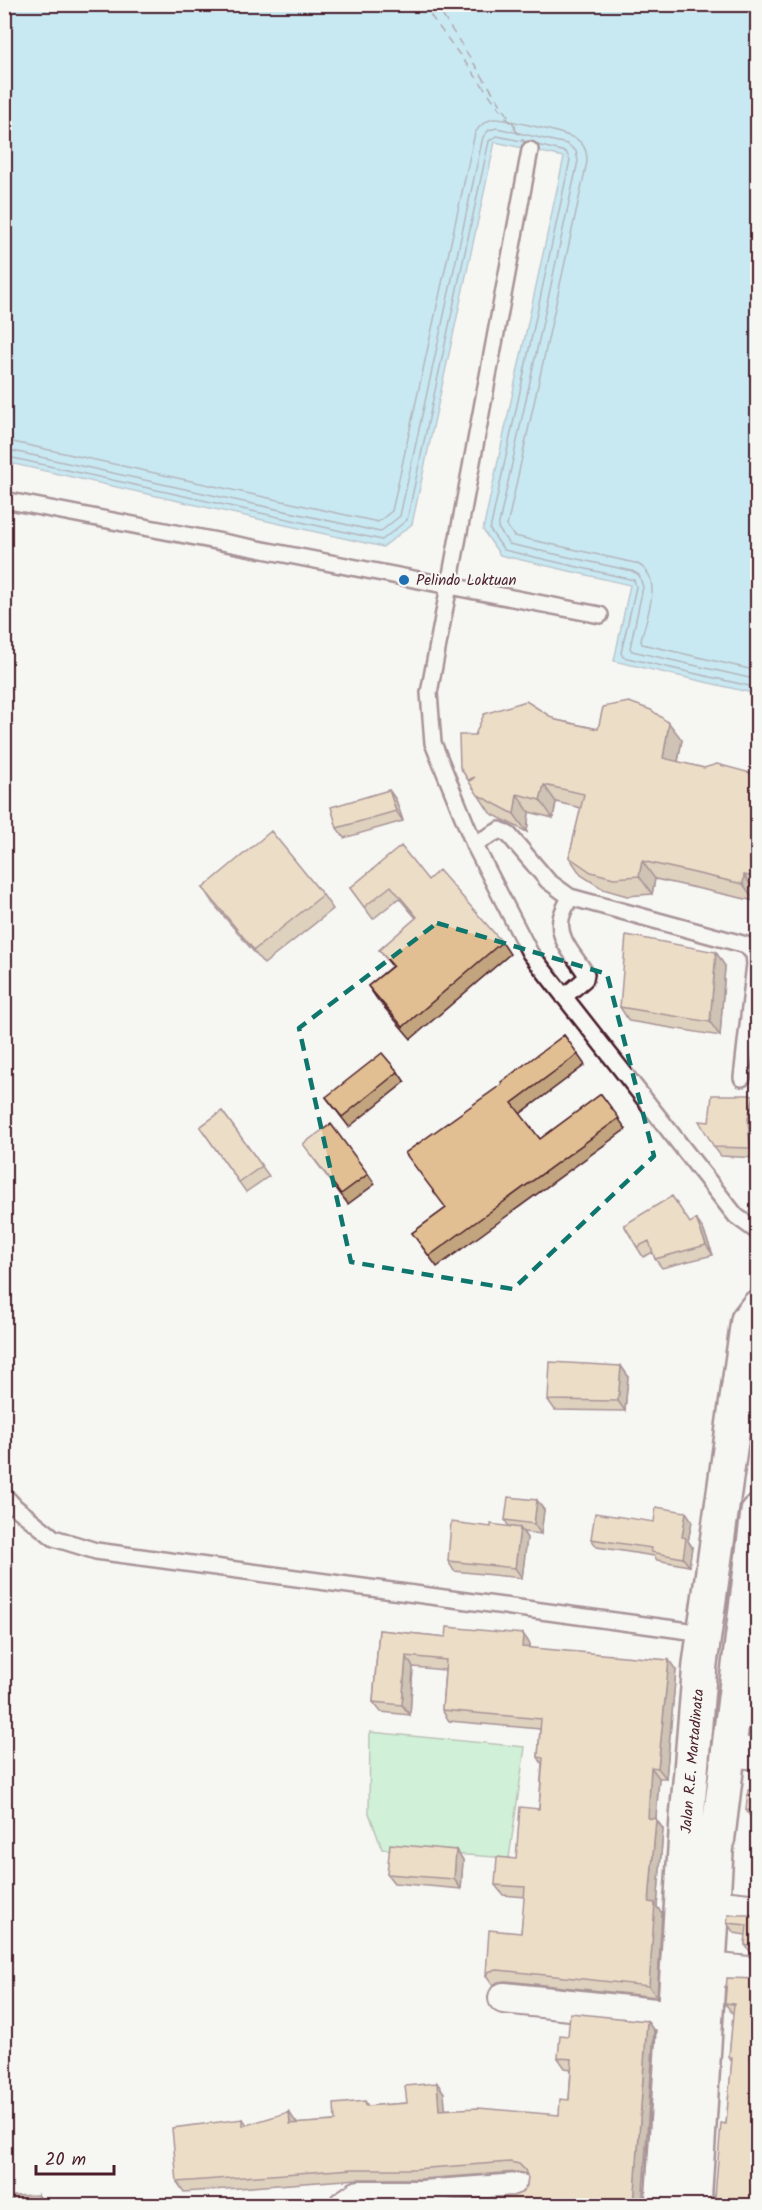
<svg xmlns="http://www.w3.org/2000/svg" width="762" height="2210" font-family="Kalam,sans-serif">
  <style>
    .green { fill: #a2e9b6; stroke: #768470; stroke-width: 1.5 }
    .water { fill: #91d8f2; stroke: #758ea2; stroke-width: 1.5 }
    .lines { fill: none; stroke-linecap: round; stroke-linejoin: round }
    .shore { stroke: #66697b; stroke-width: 1.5 }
    .ferry { stroke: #5c4d5d; stroke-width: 1.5; stroke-dasharray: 8 6; stroke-linecap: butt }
    .service-casing { stroke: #4a1f2b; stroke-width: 20 }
    .minor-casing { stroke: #4a1f2b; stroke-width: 34 }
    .tertiary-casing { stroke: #4a1f2b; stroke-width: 38 }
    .service { stroke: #f6f6f2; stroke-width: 15 }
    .minor { stroke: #f6f6f2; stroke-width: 30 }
    .tertiary { stroke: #f6f6f2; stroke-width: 33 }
    .wall { fill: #c2a47e; stroke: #4a1f2b; stroke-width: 1.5 }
    .shaded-wall { fill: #9e8667; stroke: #4a1f2b; stroke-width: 1.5 }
    .building { fill: #e1bf93; stroke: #4a1f2b; stroke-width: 1.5 }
    .marked { fill: none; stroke: #0f766e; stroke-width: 4.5; stroke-dasharray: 12 8; stroke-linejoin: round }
    .poi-dot { fill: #1f6fb2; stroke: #f6f6f2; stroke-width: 2 }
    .labels { text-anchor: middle; stroke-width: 4.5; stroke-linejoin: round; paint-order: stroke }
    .poi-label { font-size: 15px; fill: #4a1f2b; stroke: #f6f6f2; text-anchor: start }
    .street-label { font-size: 15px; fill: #4a1f2b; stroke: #f6f6f2 }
  </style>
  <rect width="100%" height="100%" fill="#f6f6f2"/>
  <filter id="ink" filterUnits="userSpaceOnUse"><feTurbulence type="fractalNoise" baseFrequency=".0167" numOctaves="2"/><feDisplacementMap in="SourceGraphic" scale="12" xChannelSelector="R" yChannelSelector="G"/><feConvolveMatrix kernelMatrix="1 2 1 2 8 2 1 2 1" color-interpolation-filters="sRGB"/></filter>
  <g filter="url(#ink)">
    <path class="green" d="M370,1732L525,1747L509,1858L382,1849L369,1813Z"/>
    <path class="water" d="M5,5H757V694L614,661L630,585L500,555L483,530L564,157L495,142L412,524L383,547L5,462Z"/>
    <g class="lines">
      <path class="shore" d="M537,145L566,152L570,160L490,530L504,550L634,580L636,587L621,653L623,657L758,688
        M4,440L378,522L392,511L475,133C479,126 485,121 493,119C504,118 572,134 579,141C586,147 587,154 587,162L507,526L514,536L635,563C666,575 646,617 641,641L642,644L758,671
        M4,449L380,532L400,516L483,137L489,130L497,128L567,144L576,151L578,161L498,528L509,544L632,571L639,575L643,587L630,648L632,651L758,680
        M4,456L382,540L407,520L489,141L497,136L526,142"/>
      <path class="ferry" d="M422,4L526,144
        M435,4L520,134"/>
      <defs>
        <path id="service" d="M530,150L429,693L433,743L474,844L530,953L736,1216L758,1232
          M4,500L600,615
          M474,844L500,830L509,835L548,881L570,897
          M564,997L585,979L586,974C576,957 557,940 561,919C562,912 567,904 570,897L746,945L754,954L755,964L742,1078
          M4,1495L15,1507L54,1538L96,1551L704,1633"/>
        <path id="minor" d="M728,1751L758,1754
          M712,1905L758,1910
          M709,1968L758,1973
          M504,1998L674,2016
          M344,2206L359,2196H422L518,2189"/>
        <path id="tertiary" d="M662,2206L687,1818L700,1664L748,1320L758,1307
          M694,2206L716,1852L758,1512"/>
      </defs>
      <use href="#service" class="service-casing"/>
      <use href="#minor" class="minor-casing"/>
      <use href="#tertiary" class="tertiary-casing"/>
      <use href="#service" class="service"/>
      <use href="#minor" class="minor"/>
      <use href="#tertiary" class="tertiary"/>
    </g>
    <path class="wall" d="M556,720L598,729L682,740L678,762L704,768L758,775V893H756L755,901L655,879L652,894L627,896L603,889L581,875L569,857L581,808L556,802L553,818L529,812L527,832L490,813L460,767L475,735Z
      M389,790L396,800L403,821L344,838L337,828Z
      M428,880L502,942L510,954L411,1039L377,999L368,986L392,966L379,950L416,918L399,898L373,919L350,888Z
      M203,888L323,895L333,909L264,964L212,902Z
      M725,966L720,1036L629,1021L620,1007Z
      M564,1035L585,1065L520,1114L540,1139L601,1094L626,1129L437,1267L412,1233L446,1208L502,1084Z
      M398,1072L405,1082L349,1127L326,1097Z
      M758,1100V1118L755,1128L756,1158L721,1156L714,1147L709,1122Z
      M222,1111L269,1176L246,1192L200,1127Z
      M310,1154L368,1174L375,1184L348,1204Z
      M690,1223L703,1229L713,1255L662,1268L655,1259L653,1252L643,1257L637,1247L624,1225Z
      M621,1366L628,1376L625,1411L555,1410L548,1400Z
      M544,1510L541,1534L523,1532L527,1538L522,1578L454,1571L448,1561L491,1527H509L505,1520Z
      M692,1521L688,1541L692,1547L689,1566L657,1560L654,1556L597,1547L591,1539L654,1522Z
      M379,1630L446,1637L523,1634L530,1644V1648L676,1670L666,1778H659L656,1819L663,1829L657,1907L662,1913L657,1997L506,1981L498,1982L493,1985L486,1975L521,1933L525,1897L503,1895L495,1885L516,1859L539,1809L542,1764L538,1757L540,1729L449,1721L442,1710L445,1670L413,1667L410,1715L381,1712L373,1702Z
      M758,1759V1821H753L746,1810L752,1790Z
      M456,1850L463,1860L461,1889L394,1883L387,1874Z
      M758,1915V1956L753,1955L745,1945L746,1935L734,1933L727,1923Z
      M757,1979L715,2197L726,2124L732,2062L729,2057L734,2013H732L725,2003Z
      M647,2021L654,2031L642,2205L416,2203L513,2196L521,2193L527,2186L528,2178L526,2174L517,2172L421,2179H359L184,2192L177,2182L243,2119L247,2125L296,2122V2124L335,2121L365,2101L368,2106L407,2103L437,2083L444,2093L445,2109L559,2115L569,2100L571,2069L565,2068L558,2058L568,2036Z"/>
    <path class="shaded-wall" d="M669,723L682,740L675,776L663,758Z
      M544,785L556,802L553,818L540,800Z
      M389,790L396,800L403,821L396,811Z
      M517,794L529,812L527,832L514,814Z
      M642,861L655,879L652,894L639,876Z
      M744,875L756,893L755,901L743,884Z
      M716,952L725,966L720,1036L710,1022Z
      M754,1095L758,1100V1118L755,1128L756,1158L750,1148L748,1118Z
      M696,1219L703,1229L713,1255L706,1245Z
      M621,1366L628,1376L625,1411L618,1401Z
      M537,1500L544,1510L541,1534L534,1524Z
      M686,1512L692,1521L688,1541L692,1547L689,1566L683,1558L682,1537Z
      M520,1528L527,1538L522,1578L515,1568Z
      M523,1634L530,1644L529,1658L522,1647Z
      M406,1656L413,1667L410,1715L402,1705Z
      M669,1660L676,1670L666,1778L658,1768Z
      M651,1767L659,1778L655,1829L648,1818Z
      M656,1819L663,1829L657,1907L662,1913L657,1997L649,1986V1902Z
      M456,1850L463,1860L461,1889L454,1879Z
      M647,2021L654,2031L642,2205H634Z
      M437,2083L444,2093L446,2120L439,2110Z
      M289,2112L296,2122L297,2135L290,2124Z
      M38,2195L45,2205H38Z"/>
    <path class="building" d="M526,701L556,720L598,729L603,707L629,702L651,710L669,723L663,758L704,768L717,764L758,775V878L744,875L743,884L642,861L639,876L614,878L591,872L569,857L584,794L544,785L540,800L517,794L514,814L478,795L469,782L475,777L468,780L460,767L459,735H475L484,714Z
      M389,790L396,811L337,828L331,807Z
      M271,831L323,895L254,950L203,888Z
      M401,846L428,880L439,870L502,942L403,1027L368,986L393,966L379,950L417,917L391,886L364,907L350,888Z
      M626,935L716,952L710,1022L620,1007Z
      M564,1035L578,1054L512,1103L540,1139L601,1094L619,1118L429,1256L412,1233L446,1208L405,1153L502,1084L501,1082Z
      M382,1053L398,1072L342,1117L326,1097Z
      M712,1095H754L748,1118L750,1148L714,1147L699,1121L709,1122Z
      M222,1111L262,1166L239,1182L200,1127Z
      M331,1124L368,1174L341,1194L303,1144Z
      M672,1196L690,1223L696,1219L706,1245L655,1259L649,1241L637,1247L624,1225Z
      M550,1362L621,1366L618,1401L548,1400Z
      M508,1497L537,1500L534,1524L505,1520Z
      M656,1507L686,1512L682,1537L686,1538L683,1558L651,1552L652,1548L591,1539L595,1513L654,1522Z
      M451,1522L491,1527V1524L520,1528L515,1568L448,1561Z
      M447,1627L523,1634L522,1647L669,1660L658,1768L651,1767L648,1818L656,1819L649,1902L655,1903L649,1986L498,1970L490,1971L486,1975L489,1930L521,1933L525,1887L495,1885L497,1857L516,1859L520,1807L539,1809L543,1758L538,1757L541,1719L442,1710L446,1660L406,1656L402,1705L373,1702L379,1630L446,1637Z
      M758,1759V1811L746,1810L748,1790H752L755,1760Z
      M390,1844L456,1850L454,1879L387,1874Z
      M728,1915H758V1948L745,1945L747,1925L727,1923Z
      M727,1978L758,1979V2205H712L713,2197H715L721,2123L726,2124L732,2058L729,2057L734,2004L725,2003Z
      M570,2013L647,2021L634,2205H366V2203H416L513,2196L521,2193L527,2186L528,2178L525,2170L519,2164L510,2162L414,2169H352L177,2182L172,2128L243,2119V2126L289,2112L290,2124L335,2121L334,2104L365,2101L366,2106L407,2103L405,2086L437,2083L439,2110L478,2108L559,2115L560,2099L569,2100L572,2059L558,2058L560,2035L568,2036Z
      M38,2195V2205H4V2200H13V2196Z"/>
  </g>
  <path d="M0 0H762V2210H0ZM437,923L607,974L654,1156L513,1289L351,1262L299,1028Z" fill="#f6f6f2" fill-opacity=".55" fill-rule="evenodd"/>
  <path class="marked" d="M437,923L607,974L654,1156L513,1289L351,1262L299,1028Z"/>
  <circle class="poi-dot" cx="404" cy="580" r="6"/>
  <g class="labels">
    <g class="poi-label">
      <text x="416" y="585">Pelindo Loktuan</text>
    </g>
    <g class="street-label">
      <text transform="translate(692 1761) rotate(-85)" y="5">Jalan R.E. Martadinata</text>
    </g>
  </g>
  <rect width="762" height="2210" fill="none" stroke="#f6f6f2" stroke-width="24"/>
  <rect x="12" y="12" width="738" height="2186" fill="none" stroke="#4a1f2b" stroke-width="2" filter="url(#ink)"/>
  <path d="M36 2165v9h78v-9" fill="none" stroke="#4a1f2b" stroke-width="3"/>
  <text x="45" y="2165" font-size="18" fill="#4a1f2b" stroke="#f6f6f2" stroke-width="4.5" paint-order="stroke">20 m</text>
</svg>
